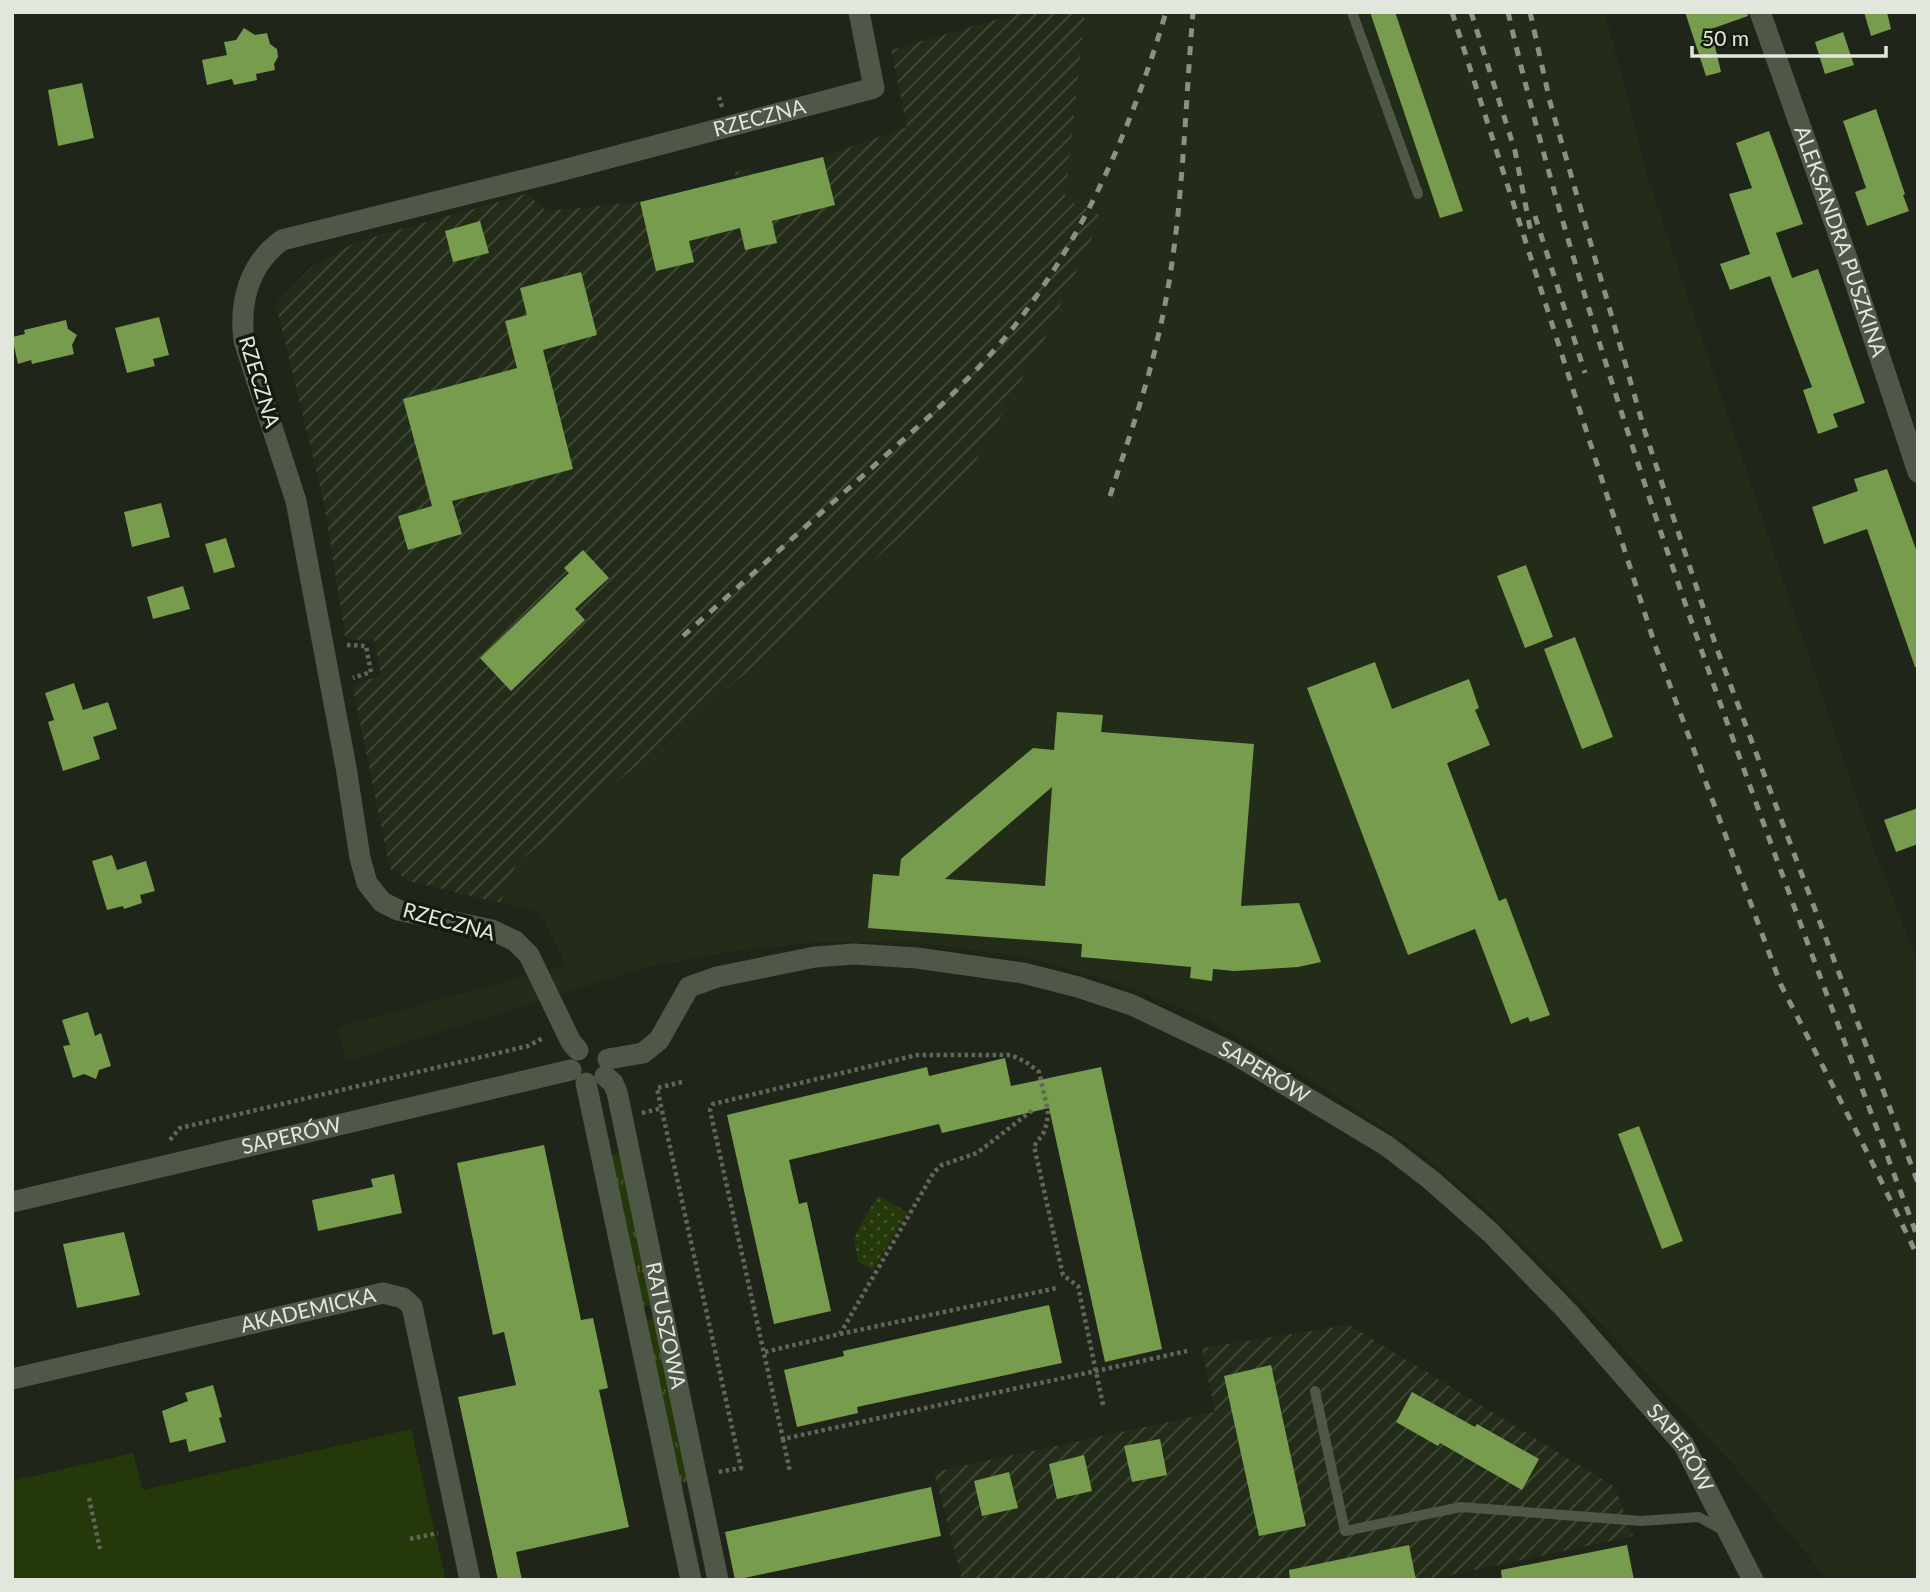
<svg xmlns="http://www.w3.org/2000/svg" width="1930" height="1592" font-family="Lato,sans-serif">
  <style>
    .built { fill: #232c19 }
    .industrial { fill: url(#industrial-furrows) }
    .grass { fill: url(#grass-tufts) }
    .park { fill: url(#park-dots) }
    .pitch { fill: #25380a }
    .building { fill: #789c4d; fill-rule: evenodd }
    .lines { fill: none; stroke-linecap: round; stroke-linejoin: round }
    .path { stroke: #61665b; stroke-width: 4.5; stroke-dasharray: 3.5 3.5; stroke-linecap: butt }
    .lane { stroke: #4f5748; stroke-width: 10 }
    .street { stroke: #4f5748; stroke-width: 21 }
    .rail { stroke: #8a9085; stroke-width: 5; stroke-dasharray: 9 9; stroke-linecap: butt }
    .labels { text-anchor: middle; stroke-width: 7; stroke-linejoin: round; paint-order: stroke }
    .street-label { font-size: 21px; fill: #e2e7de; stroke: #151c0f }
  </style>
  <defs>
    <pattern id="industrial-furrows" width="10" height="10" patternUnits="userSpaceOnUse" patternTransform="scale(1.75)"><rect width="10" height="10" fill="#232c19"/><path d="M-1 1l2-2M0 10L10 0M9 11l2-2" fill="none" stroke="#434b3a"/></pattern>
    <pattern id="grass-tufts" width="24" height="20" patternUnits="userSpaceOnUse" patternTransform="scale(1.75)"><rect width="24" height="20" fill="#25380a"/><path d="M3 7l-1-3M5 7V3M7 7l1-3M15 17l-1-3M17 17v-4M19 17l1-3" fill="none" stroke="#44552d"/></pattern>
    <pattern id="park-dots" width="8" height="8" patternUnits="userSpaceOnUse" patternTransform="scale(1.75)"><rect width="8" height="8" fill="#25380a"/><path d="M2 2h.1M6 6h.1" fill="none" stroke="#44552d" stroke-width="1.8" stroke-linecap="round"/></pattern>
  </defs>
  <rect width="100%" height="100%" fill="#1f2518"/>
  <path class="built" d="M1085,12H1605L1646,172L1873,847L1918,963V1580H1828L1728,1459L1558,1279L1474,1198L1412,1146L1272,1056L1202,1017L1118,983L1025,957L918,943L820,942L739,950L643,968L345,1062L338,1027L566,965L540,913L500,903L516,864L685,726L965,480L1045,338L1102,216L1065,199Z"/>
  <path class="industrial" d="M1023,12H1085L1065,199L1102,216L1045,338L965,480L685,726L516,864L500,903L409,881L390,869L353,688L356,683L381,676L374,639L351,640L345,636L324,503L276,304L310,268L356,242L526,194L547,211L640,202L736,179L735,172L750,168L752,174L823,157L907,127L891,50Z
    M1349,1325L1615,1487L1633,1536L1428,1580H962L934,1472L1215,1412L1202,1348Z"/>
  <path class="grass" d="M616,1153L619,1154L654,1304L641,1307L612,1156Z
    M657,1318L691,1481L677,1483L643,1321Z"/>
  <path class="park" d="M878,1195L907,1212L873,1270L858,1262L854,1237Z"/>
  <path class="pitch" d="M411,1429L446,1580H12V1481L133,1453L143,1490Z"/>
  <path class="building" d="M1370,12H1395L1463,211L1440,218Z
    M1685,12H1747L1748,16L1711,29L1721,72L1706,76Z
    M1864,12H1887L1891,29L1871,36Z
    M244,28L255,35L267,33L270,44L277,49L278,57L274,64L275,70L256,74L257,80L234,85L232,79L207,85L202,60L227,55L224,42L236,40Z
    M1843,32L1854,65L1825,74L1815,42Z
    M82,83L94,138L58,146L48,90Z
    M1876,109L1905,194L1903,195L1909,211L1867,226L1855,192L1866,188L1843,121Z
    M1769,131L1803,224L1776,233L1792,278L1818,269L1865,403L1833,414L1838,427L1818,434L1803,390L1812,387L1770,276L1730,290L1720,264L1750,254L1729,194L1752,188L1736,143Z
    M823,157L835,205L772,221L777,243L745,250L740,228L689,241L694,262L656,271L640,202Z
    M480,221L489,253L453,262L445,231Z
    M581,272L597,335L543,350L573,469L452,501L462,534L408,550L398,516L432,506L403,399L517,368L505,321L527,315L520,288Z
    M159,317L169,355L153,359L155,366L127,373L115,328Z
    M66,320L68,329L77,335L72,345L74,354L32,364L31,360L18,364L12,337L25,334L24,330Z
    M1887,469L1918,555V667H1915L1867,529L1824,544L1812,507L1858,491L1854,479Z
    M161,503L170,537L132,547L124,512Z
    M226,538L235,567L214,573L205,544Z
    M583,550L609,578L575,609L585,620L511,691L480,658L569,573L564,568Z
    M1526,565L1553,637L1525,648L1497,576Z
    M183,586L190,609L153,619L147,597Z
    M1575,637L1613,737L1582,749L1544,649Z
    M1375,662L1392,709L1469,679L1479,708L1475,710L1490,745L1447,763L1499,901L1506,898L1550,1015L1530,1022L1528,1017L1511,1024L1475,929L1408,955L1307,688Z
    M74,683L83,710L108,702L117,729L93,737L100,759L63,771L48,722L54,720L45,693Z
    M1057,712L1103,715L1101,732L1254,744L1241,906L1299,903L1321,962L1298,967L1234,971L1213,969L1212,981L1190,978L1191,967L1081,957L1082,944L868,928L873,874L899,876L901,859L1033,748L1054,750ZM1052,787L1045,886L945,879Z
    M1918,808V844L1896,852L1884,820Z
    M112,855L117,870L146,861L155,891L140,895L142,903L124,909L123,906L107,910L92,861Z
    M88,1012L95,1036L101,1033L111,1066L99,1070L96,1079L84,1074L73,1078L63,1046L70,1045L62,1020Z
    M1005,1058L1011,1086L1101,1067L1162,1349L1105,1362L1049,1108L942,1133L939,1124L789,1160L799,1204L807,1202L831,1311L774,1324L727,1115L927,1067L929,1076Z
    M1639,1126L1683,1241L1662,1249L1618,1134Z
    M544,1145L581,1320L593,1318L608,1388L599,1390L629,1527L516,1552L522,1580H498L458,1397L516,1385L504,1332L493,1335L457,1163Z
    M394,1174L402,1213L318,1231L312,1200L373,1187L371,1179Z
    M124,1232L140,1295L77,1308L63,1244Z
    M1049,1305L1062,1363L857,1407L858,1413L797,1427L784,1370L844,1356L843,1351Z
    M1271,1365L1306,1526L1259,1536L1224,1376Z
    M213,1385L222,1417L219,1418L226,1442L189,1452L186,1439L170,1443L162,1411L188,1401L185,1393Z
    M1412,1392L1475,1427L1477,1424L1539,1459L1522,1490L1440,1443L1438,1446L1396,1422Z
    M1160,1439L1167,1475L1132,1482L1124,1446Z
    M1084,1455L1092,1491L1057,1499L1049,1464Z
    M1009,1472L1018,1508L982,1516L974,1481Z
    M931,1487L941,1536L735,1580L725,1532Z
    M1409,1545L1416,1580H1290L1289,1570Z
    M1627,1545L1634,1580H1502L1501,1570Z"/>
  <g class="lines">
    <path class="path" d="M719,97L722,107
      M347,645L366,646L371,672L353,678
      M682,1082L657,1088L741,1468L718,1472
      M642,1113L662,1108
      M170,1140L180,1128L528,1046L543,1038
      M840,1334L1057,1288
      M765,1352L840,1334L934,1172L942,1165L977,1153L1034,1109
      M1103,1405L1078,1286L1063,1275L1034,1146L1043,1134L1047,1123L1048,1111L1039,1072L1026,1062L1011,1055H917L713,1104L710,1110L783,1439L1082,1374L1096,1371L1187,1351
      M783,1439L790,1472
      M89,1498L100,1549
      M410,1539L438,1533"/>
    <path class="lane" d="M1352,12L1418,194
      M1315,1391L1345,1531L1461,1507L1641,1521L1699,1517L1724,1531"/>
    <g class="street">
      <path id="s1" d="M1760,12L1848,261L1918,472"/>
      <path id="s2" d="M578,1050L571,1042L529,955L515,941L492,930L398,910L382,902L367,883L360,858L346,767L296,501L244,341C239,302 249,264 282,240L552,173L874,88L859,12"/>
      <path id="s3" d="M608,1059L643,1053L659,1040L689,987L717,977L815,957L854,954L917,958L1023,973L1078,987L1132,1005L1231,1052L1387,1146L1431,1180L1490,1232L1567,1311L1684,1445L1753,1580"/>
      <path id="s4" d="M605,1076L613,1083L617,1092L718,1580"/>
      <path d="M586,1083L691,1580"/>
      <path id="s5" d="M12,1202L571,1070"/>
      <path id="s6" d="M12,1379L383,1293L403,1298L412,1306L470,1580"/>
    </g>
    <path class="rail" d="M1452,12L1655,645L1781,985L1868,1154L1918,1257
      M1471,12L1515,151L1531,233
      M1508,12C1538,141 1575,267 1615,392C1705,676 1812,954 1916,1233
      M1530,12L1550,102L1645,432L1717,649L1918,1183
      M1535,216L1585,373
      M1110,496C1127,443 1146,391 1158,337C1183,233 1184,119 1193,12
      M683,636L932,414C960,387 988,359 1013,328C1085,236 1133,124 1166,12"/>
  </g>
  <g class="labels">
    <g class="street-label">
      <text dy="7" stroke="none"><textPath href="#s2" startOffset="1454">RZECZNA</textPath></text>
      <text dy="7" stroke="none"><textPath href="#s1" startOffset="243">ALEKSANDRA PUSZKINA</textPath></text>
      <text transform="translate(259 382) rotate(73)" y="7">RZECZNA</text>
      <text transform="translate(449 922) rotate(15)" y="7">RZECZNA</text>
      <text dy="7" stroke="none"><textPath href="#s3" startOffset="718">SAPERÓW</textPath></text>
      <text dy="7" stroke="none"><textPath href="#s5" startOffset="287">SAPERÓW</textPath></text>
      <text dy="7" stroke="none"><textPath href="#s6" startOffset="304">AKADEMICKA</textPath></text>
      <text dy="7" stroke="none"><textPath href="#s4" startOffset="259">RATUSZOWA</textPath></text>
      <text dy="7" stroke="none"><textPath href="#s3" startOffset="1284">SAPERÓW</textPath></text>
    </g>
  </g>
  <rect width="1930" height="1592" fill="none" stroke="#e2e7de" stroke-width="28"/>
  <path d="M1692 46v10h194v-10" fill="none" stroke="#e2e7de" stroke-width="3.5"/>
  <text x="1702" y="46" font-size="21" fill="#e2e7de" stroke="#151c0f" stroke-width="5" paint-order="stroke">50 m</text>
</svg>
